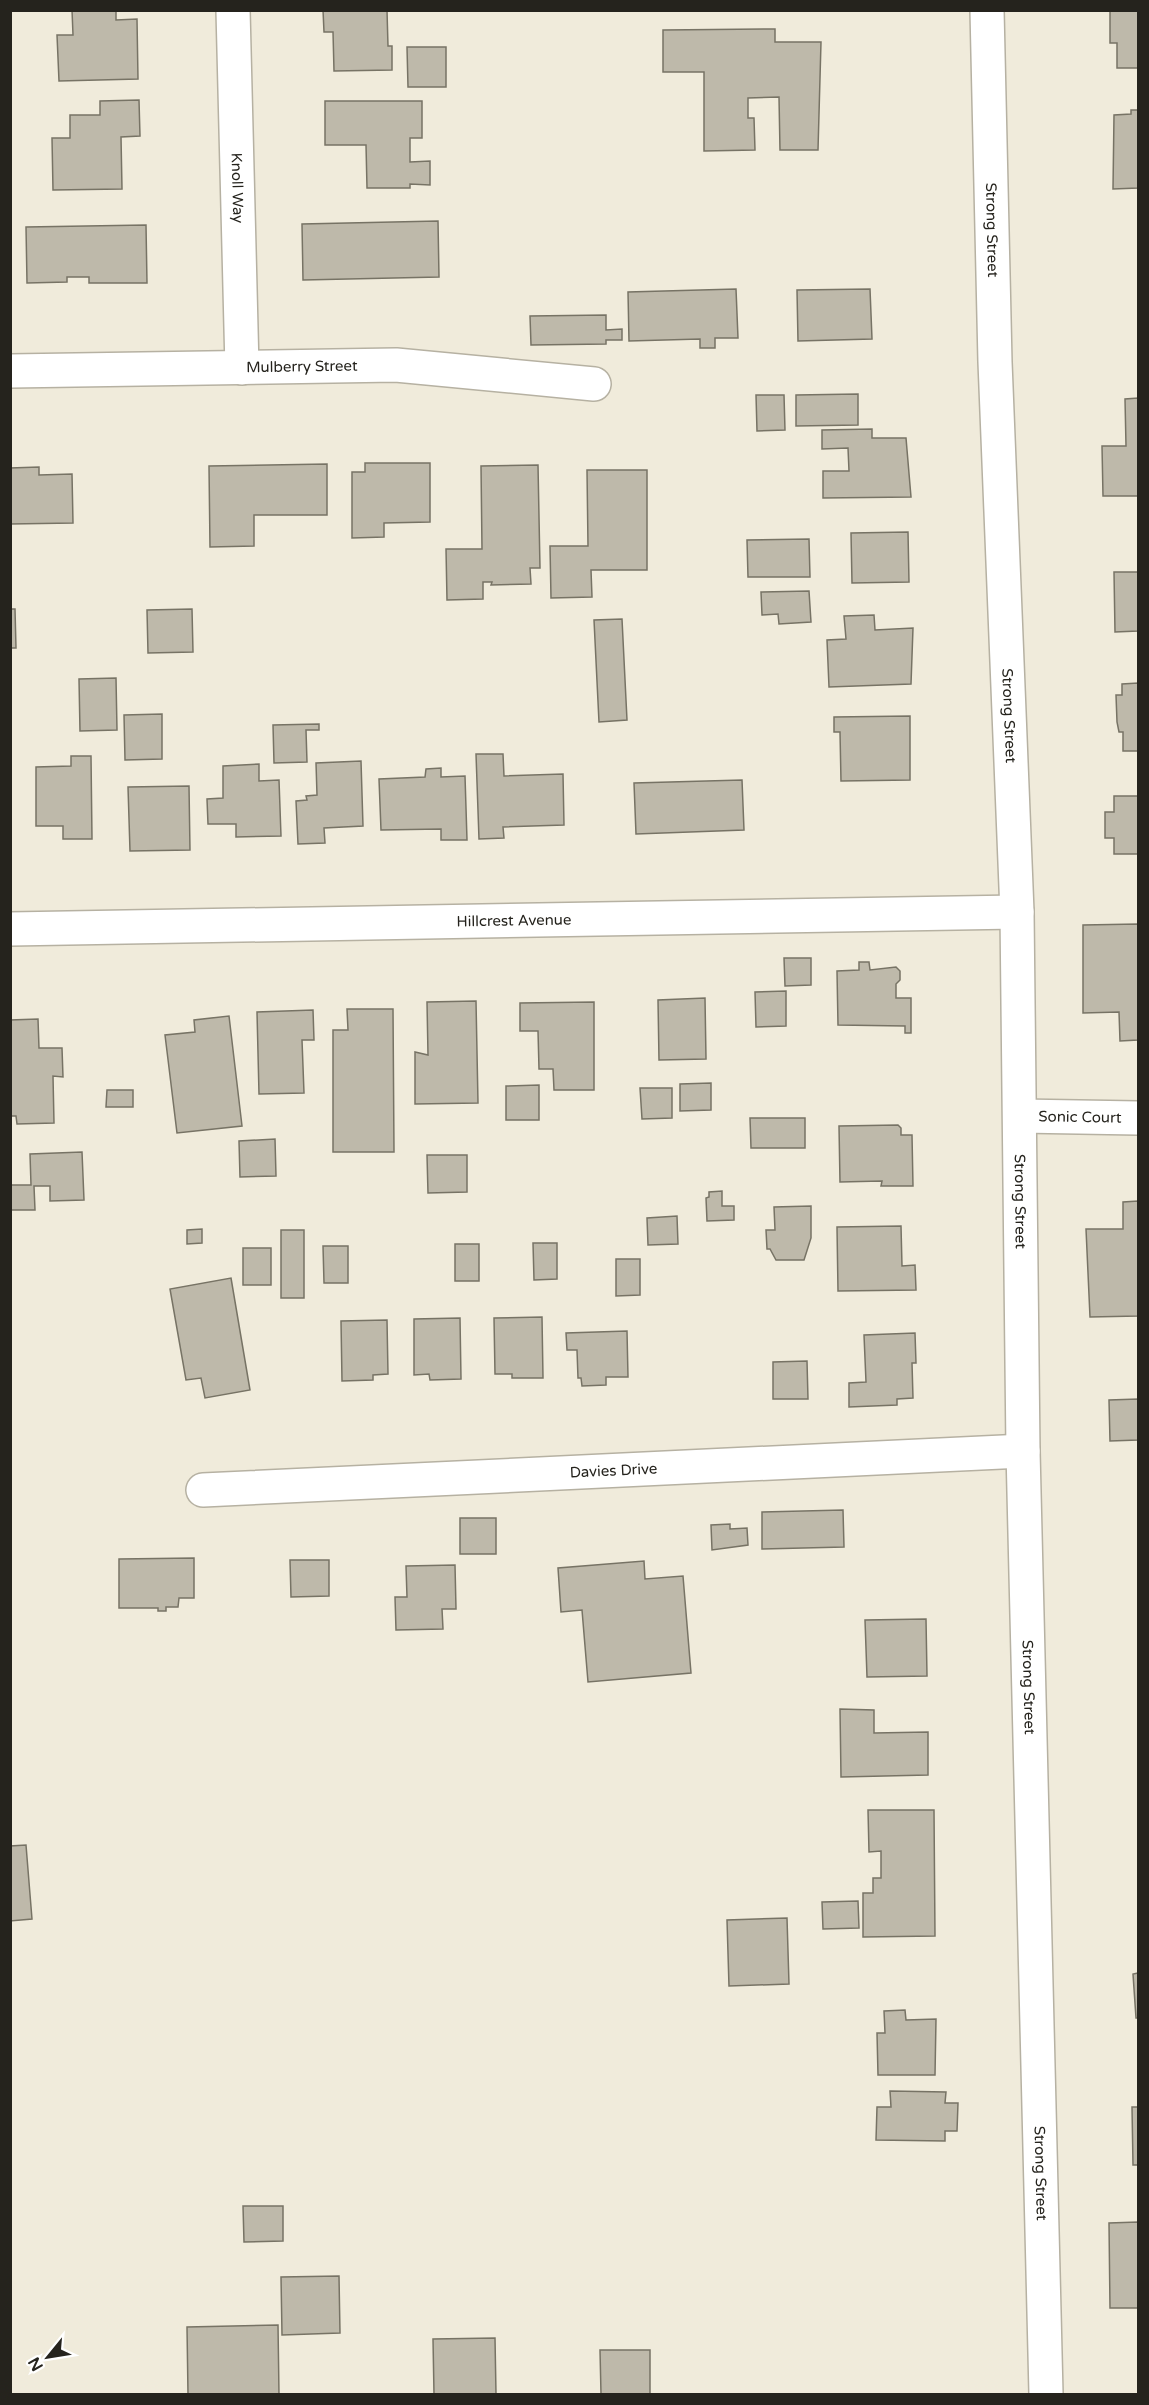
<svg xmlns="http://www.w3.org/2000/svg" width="1149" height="2405" font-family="'Varela Round',sans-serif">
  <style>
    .building { fill: #beb9aa; stroke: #777365; stroke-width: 1.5 }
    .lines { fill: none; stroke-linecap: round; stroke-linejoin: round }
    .minor-casing { stroke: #b6b1a2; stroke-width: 36 }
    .tertiary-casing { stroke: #b6b1a2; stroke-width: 36 }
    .minor { stroke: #fff; stroke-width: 33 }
    .tertiary { stroke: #fff; stroke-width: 33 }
    .labels { text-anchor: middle; stroke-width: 4.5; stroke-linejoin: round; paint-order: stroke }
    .street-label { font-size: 15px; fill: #25231d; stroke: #fff }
  </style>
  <rect width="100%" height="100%" fill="#f0ebdb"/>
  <path class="building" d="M72,10H116V20L137,19L138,79L59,81L57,35H73Z
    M323,10H387L388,46H392V70L334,71L333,32H324Z
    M1110,10H1138V68H1117V43H1110Z
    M775,29V42H821L818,150H780L779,97L748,98V118H754L755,150L704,151V72H663V30Z
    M407,47H446V87H408Z
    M139,100L140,136L121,137L122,189L53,190L52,138H70V115H100V101Z
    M325,101H422V138H410V162L430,161V185L410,184V188H367L366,145H325Z
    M1131,110H1138V188L1113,189L1114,115L1131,114Z
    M438,221L439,277L303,280L302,224Z
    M146,225L147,283H89V277H67V282L27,283L26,227Z
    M736,289L738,338H715V348H700V339L629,341L628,292Z
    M870,289L872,339L798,341L797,290Z
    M606,315V330L622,329V340H606V344L531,345L530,316Z
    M858,394V425L796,426V395Z
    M756,395H784L785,430L757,431Z
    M1138,398V496H1103L1102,446H1126L1125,399Z
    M872,429V438H906L911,497L823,498V471H849L848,448L822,449V430Z
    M365,463H430V522L384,523V537L352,538V472H365Z
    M327,464V515H254V546L210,547L209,466Z
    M538,465L540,568H530L531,584L491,585L492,582H483V599L447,600L446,549H482L481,466Z
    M39,467V475L72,474L73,523L10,524V468Z
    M587,470H647V570H591L592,597L551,598L550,546H588Z
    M908,532L909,582L852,583L851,533Z
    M809,539L810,577H748L747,540Z
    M1114,572H1138V631L1115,632Z
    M809,591L811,622L779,624L778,614L762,615L761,592Z
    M10,609H15L16,648H10Z
    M192,609L193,652L148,653L147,610Z
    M874,615L875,630L913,628L911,684L829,687L827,640L846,639L844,616Z
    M622,619L627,720L599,722L594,620Z
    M116,678L117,730L80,731L79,679Z
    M1138,683V751H1123V732H1119L1117,722L1116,695H1122V684Z
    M162,714V759L125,760L124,715Z
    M910,716V780L841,781L840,732H834V717Z
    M319,724V730H306L307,762L274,763L273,725Z
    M476,754H503L504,776L563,774L564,825L503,827L504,838L479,839Z
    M71,756H91L92,839H63V826H36V767L71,766Z
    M361,761L363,826L324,828L325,843L298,844L296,801L307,800L306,796L317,795L316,763Z
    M259,764V781L279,780L281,836L236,837V824H208L207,799L223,798V766Z
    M441,768V777L465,776L467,840H441V829L381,830L379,779L425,777L426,769Z
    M742,780L744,830L636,834L634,783Z
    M189,786L190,850L130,851L128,787Z
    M1114,796H1138V854H1114V838H1105V812H1114Z
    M1138,924V1040L1120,1041L1119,1012L1083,1013V925Z
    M784,958H811V985L785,986Z
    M859,962H869L870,970L896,967L900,971V980L896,984V998H911V1033H905V1026L838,1025L837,971L859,970Z
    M786,991V1026L756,1027L755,992Z
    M705,998L706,1059L659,1060L658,1000Z
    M476,1001L478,1103L415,1104V1052L428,1055L427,1002Z
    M594,1002V1090H554L553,1069H539L538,1031H520V1003Z
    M347,1009H393L394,1152H333V1030H348Z
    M313,1010L314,1040H302L304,1093L259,1094L257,1012Z
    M229,1016L242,1126L177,1133L165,1035L195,1032L194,1020Z
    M38,1019L39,1048H62L63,1077L53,1076L54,1123L17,1124L16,1116H10V1020Z
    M711,1083V1110L680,1111V1084Z
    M539,1085V1120H506V1086Z
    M640,1088H672V1118L642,1119Z
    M107,1090H133V1107H106Z
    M750,1118H805V1148H751Z
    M898,1125L901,1128V1135H912L913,1186H881L882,1181L840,1182L839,1126Z
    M275,1139L276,1176L240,1177L239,1141Z
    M82,1152L84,1200L50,1201V1186H34L35,1210H10V1185H31L30,1154Z
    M427,1155H467V1192L428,1193Z
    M722,1191V1206H734V1220L707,1221L706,1198L709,1197V1192Z
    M1138,1201V1316L1090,1317L1086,1229H1123V1202Z
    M811,1206V1238L804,1260H776L770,1249H767L766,1230H775L774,1207Z
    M677,1216L678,1244L648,1245L647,1218Z
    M901,1226L902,1266L915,1265L916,1290L838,1291L837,1227Z
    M202,1229V1243L187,1244V1230Z
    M281,1230H304V1298H281Z
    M533,1243H557V1279L534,1280Z
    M455,1244H479V1281H455Z
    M323,1246H348V1283H324Z
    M243,1248H271V1285H243Z
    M616,1259H640V1295L616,1296Z
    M231,1278L250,1390L205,1398L201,1378L186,1380L170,1289Z
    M542,1317L543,1378H512V1374H495L494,1318Z
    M460,1318L461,1379L430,1380L429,1374L414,1375V1319Z
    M387,1320L388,1374L373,1375V1380L342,1381L341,1321Z
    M627,1331L628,1377H606V1385L582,1386L581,1378H578L577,1350H567L566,1333Z
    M915,1333L916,1363H912L913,1398L897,1399V1405L849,1407V1383L866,1382L864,1335Z
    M807,1361L808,1399H773V1362Z
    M1138,1399V1440L1110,1441L1109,1400Z
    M843,1510L844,1547L762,1549V1512Z
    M460,1518H496V1554H460Z
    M730,1524V1529L747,1528L748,1545L712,1550L711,1525Z
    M194,1558V1598H179L178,1607H166V1611H158V1608H119V1559Z
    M290,1560H329V1596L291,1597Z
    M644,1561L645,1579L683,1576L691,1673L588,1682L582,1610L561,1612L558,1568Z
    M455,1565L456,1609H442L443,1629L396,1630L395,1597H407L406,1566Z
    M926,1619L927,1676L867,1677L865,1620Z
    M840,1709L874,1710V1733L928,1732V1775L841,1777Z
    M868,1810H934L935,1936L863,1937V1893H873V1878H881V1851L869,1852Z
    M26,1845L32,1919L10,1921V1846Z
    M858,1901L859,1928L823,1929L822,1902Z
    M787,1918L789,1984L729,1986L727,1920Z
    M1138,1973V2018H1136L1133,1974Z
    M905,2010L906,2020L936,2019L935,2075H878L877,2033H885L884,2011Z
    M890,2091L946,2092L945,2103H958L957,2131H945V2141L876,2140L877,2107H891Z
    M1132,2107H1138V2165H1133Z
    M243,2206H283V2241L244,2242Z
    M1138,2222V2308H1110L1109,2223Z
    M339,2276L340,2333L282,2335L281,2277Z
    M278,2325L279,2394H188L187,2327Z
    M495,2338L496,2394H434L433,2339Z
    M600,2350H650V2394H601Z"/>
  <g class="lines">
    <defs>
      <g id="minor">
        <path id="s1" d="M233,10L242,368"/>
        <path id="s2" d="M10,371L396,365L594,384"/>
        <path id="s3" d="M10,929L1017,912"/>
        <path id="s4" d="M1020,1116L1138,1118"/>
        <path id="s5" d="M203,1490L1023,1451"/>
      </g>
      <g id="tertiary">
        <path id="s6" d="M987,10L995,362L1017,912L1023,1451L1046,2394"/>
      </g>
    </defs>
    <use href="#minor" class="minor-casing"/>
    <use href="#tertiary" class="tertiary-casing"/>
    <use href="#minor" class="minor"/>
    <use href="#tertiary" class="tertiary"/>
  </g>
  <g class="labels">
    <g class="street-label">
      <text dy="5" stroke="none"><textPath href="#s1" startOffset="178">Knoll Way</textPath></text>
      <text dy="5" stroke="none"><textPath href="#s6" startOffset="220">Strong Street</textPath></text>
      <text dy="5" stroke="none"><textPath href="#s2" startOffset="292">Mulberry Street</textPath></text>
      <text dy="5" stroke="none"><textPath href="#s6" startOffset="706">Strong Street</textPath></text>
      <text dy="5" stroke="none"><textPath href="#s3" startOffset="504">Hillcrest Avenue</textPath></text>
      <text dy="5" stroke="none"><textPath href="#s4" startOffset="60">Sonic Court</textPath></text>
      <text dy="5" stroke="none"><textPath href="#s6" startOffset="1192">Strong Street</textPath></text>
      <text dy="5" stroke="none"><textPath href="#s5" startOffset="411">Davies Drive</textPath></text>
      <text dy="5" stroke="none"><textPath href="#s6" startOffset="1678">Strong Street</textPath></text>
      <text dy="5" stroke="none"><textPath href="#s6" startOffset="2164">Strong Street</textPath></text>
    </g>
  </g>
  <rect width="1149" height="2405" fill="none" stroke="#25231d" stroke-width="24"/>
  <g transform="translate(48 2357) rotate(240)" stroke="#ffffff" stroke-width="4.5" paint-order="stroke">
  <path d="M0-4.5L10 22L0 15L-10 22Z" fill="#25231d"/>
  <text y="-9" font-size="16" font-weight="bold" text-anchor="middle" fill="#25231d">N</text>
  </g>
</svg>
